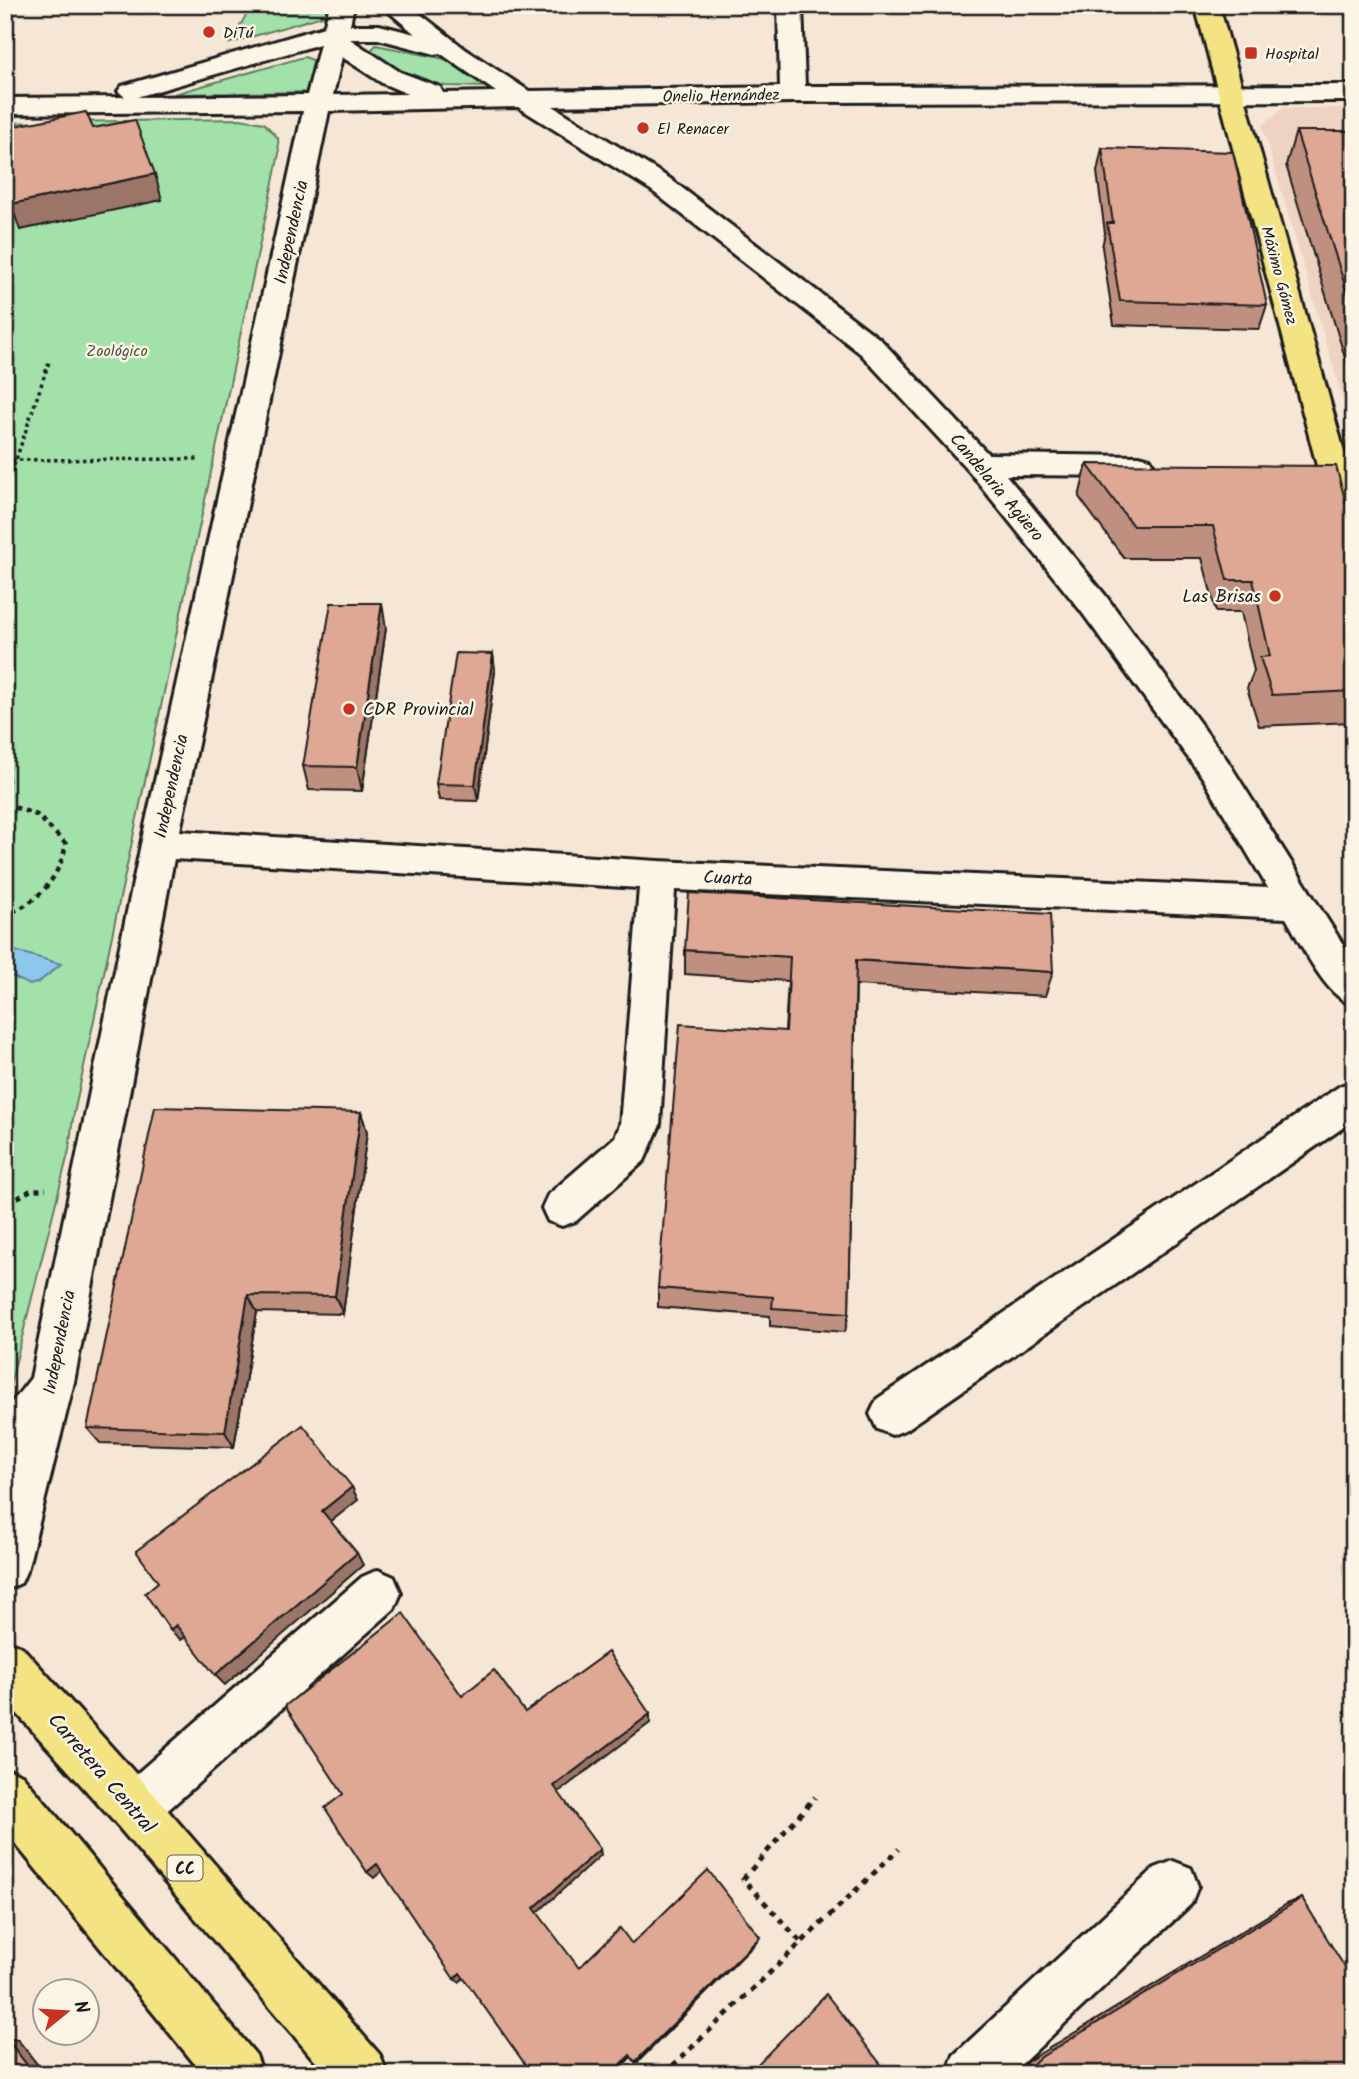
<svg xmlns="http://www.w3.org/2000/svg" width="1359" height="2079" font-family="Kalam,sans-serif">
  <style>
    .built { fill: #efd3c2 }
    .green { fill: #a2e1a9; stroke: #5f7e62; stroke-width: 2 }
    .water { fill: #8bc8eb; stroke: #5f8398; stroke-width: 2 }
    .lines { fill: none; stroke-linecap: round; stroke-linejoin: round }
    .minor-casing { stroke: #1c1c1c; stroke-width: 6 }
    .major-casing { stroke: #1c1c1c; stroke-width: 6 }
    .path-far2 { stroke: #1c1c1c; stroke-width: 3.5; stroke-dasharray: 3.5 3.5; stroke-linecap: butt }
    .path-far1 { stroke: #1c1c1c; stroke-width: 4.5; stroke-dasharray: 5 5; stroke-linecap: butt }
    .path { stroke: #1c1c1c; stroke-width: 5; stroke-dasharray: 6 6; stroke-linecap: butt }
    .minor { fill: #fcf5e5; fill-rule: evenodd }
    .major { fill: #f4e382; fill-rule: evenodd }
    .wall { fill: #bf907f; stroke: #1c1c1c; stroke-width: 2 }
    .shaded-wall { fill: #9b7668; stroke: #1c1c1c; stroke-width: 2 }
    .building { fill: #dea894; stroke: #1c1c1c; stroke-width: 2 }
    .poi-dot { fill: #c8321e; stroke: #fcf5e5; stroke-width: 2.5 }
    .labels { text-anchor: middle; stroke-width: 5; stroke-linejoin: round; paint-order: stroke }
    .far-poi-label { font-size: 16px; fill: #1c1c1c; stroke: #fcf5e5; text-anchor: start }
    .far-street-label { font-size: 16px; fill: #1c1c1c; stroke: #fcf5e5 }
    .far-park-label { font-size: 16px; fill: #445746; stroke: #fcf5e5 }
    .shield { fill: #fcf5e5; stroke: #5f5d58; stroke-width: 2 }
    .shield-label { font-size: 16px; font-weight: bold; fill: #1c1c1c }
    .street-label { font-size: 18px; fill: #1c1c1c; stroke: #fcf5e5 }
    .poi-label { font-size: 18px; fill: #1c1c1c; stroke: #fcf5e5; text-anchor: end }
    .near-street-label { font-size: 21px; fill: #1c1c1c; stroke: #fcf5e5 }
  </style>
  <rect width="100%" height="100%" fill="#f6e6d5"/>
  <filter id="ink" filterUnits="userSpaceOnUse"><feTurbulence type="fractalNoise" baseFrequency=".0143" numOctaves="2"/><feDisplacementMap in="SourceGraphic" scale="14" xChannelSelector="R" yChannelSelector="G"/><feConvolveMatrix kernelMatrix="1 2 1 2 8 2 1 2 1" color-interpolation-filters="sRGB"/></filter>
  <g filter="url(#ink)">
    <path class="built" d="M1282,108H1354V437L1262,126Z"/>
    <path class="green" d="M252,5H329L326,15L230,43Z
      M376,45L450,60L493,87L445,86L409,78L369,52Z
      M304,57L319,62L314,88L307,92L174,94Z
      M240,119L264,123L278,138L279,154L73,1118L69,1150L5,1405V123Z"/>
    <path class="water" d="M5,948L61,964L39,982L30,985L5,973Z"/>
    <g class="lines">
      <defs>
        <path id="minor" d="M330,5H354L350,25H379L415,34L381,5H409L465,49L529,91L780,87L778,5H802L805,86L1354,85V101L793,102L553,106L669,178L881,340L988,454L1139,456L1150,459L1154,466L1150,473L1139,476L1006,475L1105,595L1227,760L1354,962V1006C1324,995 1302,945 1286,918L675,890L660,1125L644,1161L576,1221L562,1226L548,1221L542,1208L548,1195L615,1137L620,1125L639,888L174,859L74,1382L28,1567L21,1583L5,1590V1478L11,1456L5,1458V1411L31,1378L141,844L303,111L5,114V98L125,97L118,91L122,86L324,27ZM350,39H378L435,54L440,53L496,92L443,93L440,87L400,72ZM320,44L307,95L138,97L140,96ZM342,57L382,83L408,94L333,95ZM518,107L651,190L861,354L969,471L1081,611L1203,778L1268,888L658,861L180,831L329,111Z
          M1354,1081V1120L907,1429L892,1435L877,1429L870,1414L877,1399L1340,1086Z
          M378,1570L394,1577L401,1593L394,1609L151,1825L134,1832L117,1825L110,1808L117,1791L362,1577Z
          M1173,1861L1191,1868L1198,1886L1191,1904L1011,2074H947L954,2055L1155,1868Z"/>
        <path id="major" d="M1195,5H1219L1354,487V556L1343,553L1338,545Z
          M5,1641L22,1647L151,1791L380,2055L387,2074H326L117,1825L5,1700Z
          M5,1768L22,1775L256,2055L263,2074H203L5,1831Z"/>
      </defs>
      <use href="#minor" class="minor-casing"/>
      <use href="#major" class="major-casing"/>
      <path class="path-far2" d="M5,460L200,459
        M5,492L49,362"/>
      <path class="path-far1" d="M5,780H8L5,804
        M5,804L37,815L66,844C59,879 38,903 5,915
        M9,1203L31,1190L46,1189"/>
      <path class="path" d="M5,1205L12,1201
        M800,1941L743,1879L815,1797
        M664,2074L899,1849"/>
      <use href="#minor" class="minor"/>
      <use href="#major" class="major"/>
    </g>
    <path class="wall" d="M1296,131H1354V387L1286,165Z
      M1102,148L1267,305L1259,329L1114,325L1102,247L1105,233L1097,172Z
      M1087,464L1349,514L1354,520V722L1259,726L1247,688L1254,671L1241,612H1216L1202,558H1124L1079,497Z
      M386,628L362,791L309,790L303,766Z
      M493,654L495,671L478,801L439,800L436,784Z
      M685,950L1053,972L1045,996L856,985L849,1313L845,1332L770,1326V1316L658,1307V1288L785,1031L788,981L685,974Z
      M361,1112L367,1132L343,1314L257,1312L234,1447L100,1443L87,1428Z
      M1302,1898L1354,2074H1015L1028,2061L1287,1904Z"/>
    <path class="shaded-wall" d="M155,174L162,200L20,230L11,204Z
      M382,603L386,628L362,791L357,767Z
      M493,654L495,671L478,801L475,785Z
      M361,1112L367,1132L343,1314L335,1296Z
      M248,1295L257,1312L234,1447L225,1432Z
      M352,1487L358,1500L329,1523L322,1511Z
      M357,1553L363,1565L225,1685L215,1675Z
      M176,1625L187,1636L181,1640L170,1630Z
      M650,1714V1723L556,1794L554,1786Z
      M600,1849L601,1855L537,1913L534,1908Z
      M377,1864L383,1870L374,1878L367,1872Z
      M760,1937L758,1941L636,2064L635,2062Z
      M460,1973L465,1977L459,1982L454,1979Z
      M6,2038L18,2040L45,2074H34Z
      M630,2055L631,2057L615,2074H612Z"/>
    <path class="building" d="M86,112L93,128L135,120L155,174L11,204L5,184V128Z
      M1296,131H1354V314Z
      M1102,148L1233,152L1267,305L1120,301L1107,223H1113Z
      M1087,464L1336,466L1349,514L1354,520V691L1272,695L1260,657L1270,656L1253,580H1227L1213,526H1133Z
      M331,603H382L357,767L303,766Z
      M456,653L493,654L475,785L436,784Z
      M689,893L1050,914L1053,972L856,960L849,1313L772,1308L773,1297L658,1288L680,1024L786,1031L790,957L685,950Z
      M155,1107L361,1112L335,1296L248,1295L225,1432L87,1428Z
      M303,1425L352,1487L322,1511L357,1553L215,1675L176,1625L170,1630L145,1593L158,1582L136,1551Z
      M403,1613L462,1696L494,1670L525,1712L608,1652L650,1714L554,1786L600,1849L534,1908L579,1968L620,1928L632,1944L708,1870L760,1937L635,2062L630,2055L612,2074H532L460,1973L454,1979L377,1864L367,1872L325,1808L343,1794L285,1706Z
      M1302,1898L1354,1982V2074H1022L1038,2059Z
      M826,1994L886,2071L883,2074H748Z
      M6,2038L34,2074H5Z"/>
  </g>
  <g class="poi-dot">
    <circle cx="209" cy="32" r="7"/>
    <rect x="1244" y="46" width="14" height="14" rx="3.5"/>
    <circle cx="643" cy="128" r="7"/>
    <circle cx="1275" cy="596" r="7"/>
    <circle cx="349" cy="709" r="7"/>
  </g>
  <g class="labels">
    <g class="far-poi-label">
      <text x="223" y="38">DiTú</text>
      <text x="1265" y="59">Hospital</text>
      <text x="657" y="134">El Renacer</text>
    </g>
    <g class="far-street-label">
      <text transform="translate(721 95) rotate(-1)" y="6">Onelio Hernández</text>
      <text transform="translate(1280 275) rotate(75)" y="6">Máximo Gómez</text>
    </g>
    <g class="far-park-label">
      <text x="117" y="356">Zoológico</text>
    </g>
    <rect class="shield" x="167.5" y="1855.5" width="35" height="25" rx="5"/>
    <g class="shield-label">
      <text x="185" y="1874">CC</text>
    </g>
    <g class="street-label">
      <text transform="translate(291 232) rotate(-78)" y="6">Independencia</text>
      <text transform="translate(997 487) rotate(50)" y="6">Candelaria Agüero</text>
      <text transform="translate(171 786) rotate(-78)" y="6">Independencia</text>
      <text transform="translate(728 878) rotate(3)" y="6">Cuarta</text>
      <text transform="translate(59 1342) rotate(-79)" y="6">Independencia</text>
    </g>
    <g class="poi-label">
      <text x="1261" y="602">Las Brisas</text>
      <text x="363" y="715" text-anchor="start">CDR Provincial</text>
    </g>
    <g class="near-street-label">
      <text transform="translate(102 1773) rotate(49)" y="7">Carretera Central</text>
    </g>
  </g>
  <rect width="1359" height="2079" fill="none" stroke="#fcf5e5" stroke-width="28"/>
  <rect x="14" y="14" width="1331" height="2051" fill="none" stroke="#1c1c1c" stroke-width="2.5" filter="url(#ink)"/>
  <g transform="translate(66 2012) rotate(72)"><circle r="33" fill="#fcf5e5" stroke="#a29e95" stroke-width="2"/>
  <path d="M0-5L12 26L0 18L-12 26Z" fill="#c8321e"/>
  <text y="-10" font-size="19" font-weight="bold" text-anchor="middle" fill="#1c1c1c">N</text>
  </g>
</svg>
